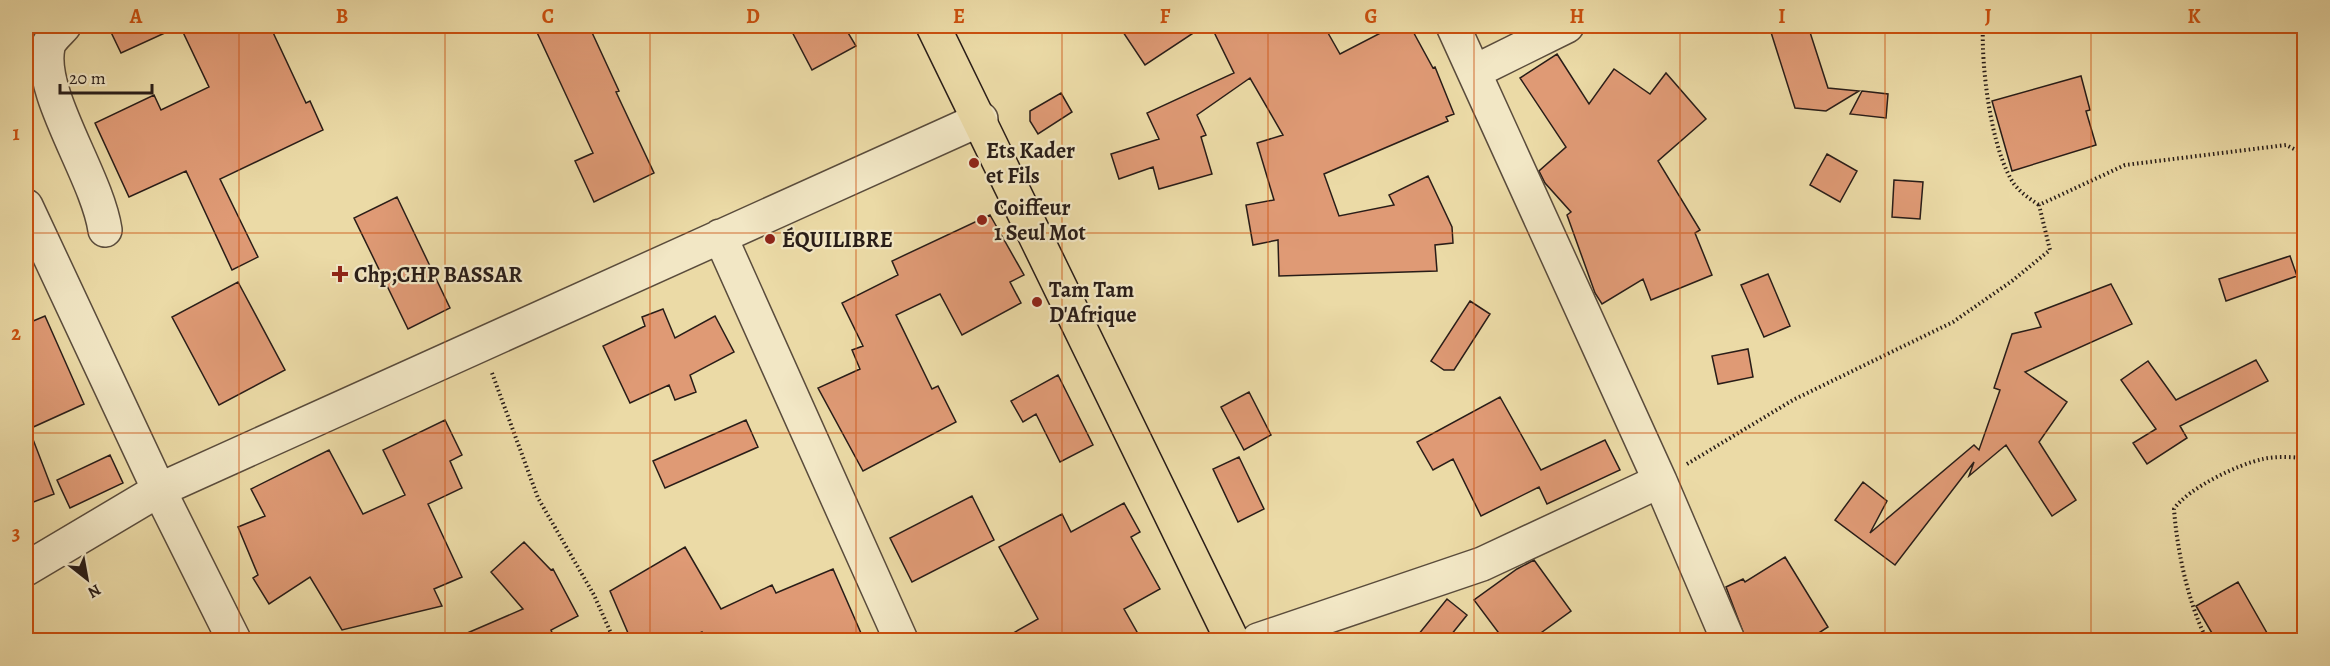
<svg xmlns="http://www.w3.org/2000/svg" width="2330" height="666" font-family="Alegreya,serif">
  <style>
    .building { fill: #df9a75; stroke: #291d18; stroke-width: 1.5 }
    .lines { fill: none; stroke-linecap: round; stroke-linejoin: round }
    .minor-casing { stroke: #5a4c3c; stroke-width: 36 }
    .major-casing { stroke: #291d18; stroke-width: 36 }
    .path { stroke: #291d18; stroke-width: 4; stroke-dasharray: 1.5 3; stroke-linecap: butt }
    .minor { stroke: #f2e7c5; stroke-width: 33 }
    .major { stroke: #ebdaa6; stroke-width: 33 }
    .grid { fill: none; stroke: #cb500e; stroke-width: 1.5; stroke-opacity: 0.55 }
    .poi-dot { fill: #8f2418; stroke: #f2e7c5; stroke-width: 2 }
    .labels { text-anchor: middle; stroke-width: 4.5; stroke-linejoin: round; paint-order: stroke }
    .poi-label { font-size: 22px; font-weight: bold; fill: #291d18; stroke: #f2e7c5; text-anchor: start }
    .neatline { fill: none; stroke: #cb500e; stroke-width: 2 }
    .grid-label { font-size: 20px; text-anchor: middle; font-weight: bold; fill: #cb500e }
  </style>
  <rect width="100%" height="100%" fill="#ebdaa6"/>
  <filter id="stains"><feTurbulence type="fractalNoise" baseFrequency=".00333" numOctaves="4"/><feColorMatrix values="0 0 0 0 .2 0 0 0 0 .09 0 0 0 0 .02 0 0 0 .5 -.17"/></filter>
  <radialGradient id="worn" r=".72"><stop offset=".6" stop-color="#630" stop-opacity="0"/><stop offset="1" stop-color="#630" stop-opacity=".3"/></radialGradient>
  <path class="building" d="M108,26H270L306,103L310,101L323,130L220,179L258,257L232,270L186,171L129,197L95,123L154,95L161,110L209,87L180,26L121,53Z
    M534,26H589L619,91L616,92L654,173L594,202L575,161L593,153Z
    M789,26H844L856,46L812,70Z
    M1119,26H1204L1145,65Z
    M1211,26H1324L1340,54L1394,26H1410L1433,68L1435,67L1454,114L1446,117L1448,121L1324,174L1339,216L1394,205L1389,195L1428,176L1452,227L1453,243L1435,245L1437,271L1279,276L1278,240L1253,245L1246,205L1274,200L1257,143L1283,135L1250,78L1197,115L1206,135L1201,137L1212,174L1159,189L1153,167L1119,179L1111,154L1159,139L1147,113L1234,73Z
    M1769,26H1808L1828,88L1859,91L1826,111L1795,108Z
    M1557,54L1589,104L1614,69L1650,94L1666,73L1706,119L1658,161L1700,230L1695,233L1712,275L1651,300L1643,279L1602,304L1595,293L1567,215L1571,212L1545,183L1539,171L1566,147L1520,78Z
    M2081,76L2090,110L2086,111L2096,145L2012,171L1992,101Z
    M1862,91L1888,94L1886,118L1850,114Z
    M1061,93L1072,112L1038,134L1030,121V111Z
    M1827,154L1857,171L1840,202L1810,185Z
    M1894,180L1923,182L1920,219L1892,217Z
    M397,197L450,308L408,329L354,218Z
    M990,215L1024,275L1010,282L1021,303L962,335L940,294L896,315L932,389L938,386L956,422L863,471L818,388L860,369L852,350L863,346L842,303L898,275L892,261Z
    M2290,256L2297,276L2226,301L2219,279Z
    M1768,274L1790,326L1764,337L1741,285Z
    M238,282L285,370L219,405L172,317Z
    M2111,284L2132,324L2025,372L2067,402L2039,442L2076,500L2052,516L2006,445L1969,476L1974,462L1895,565L1835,520L1863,482L1887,501L1870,533L1974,445L1979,450L2000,390L1994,388L2012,334L2041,327L2035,313Z
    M1470,301L1490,314L1454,370H1444L1431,361Z
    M663,309L675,338L715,316L734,352L690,375L696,392L675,400L669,385L630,403L603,346L645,326L642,317Z
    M45,316L84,404L29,429L54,494L26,505V324Z
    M1748,349L1753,377L1718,384L1712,356Z
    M2256,360L2268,381L2180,426L2187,438L2147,464L2133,443L2156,429L2121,380L2148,361L2176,400Z
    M1058,375L1093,445L1060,462L1036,414L1023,422L1011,401Z
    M1249,392L1271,435L1244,450L1221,407Z
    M1500,397L1541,470L1605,440L1620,470L1547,504L1539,487L1481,516L1453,459L1433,470L1417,442Z
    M445,420L462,455L450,461L462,488L428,504L462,577L434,589L442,606L342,630L310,577L269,604L253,578L258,575L238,527L265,516L251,489L329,450L363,514L405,495L383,450Z
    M746,420L758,447L665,488L653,461Z
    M110,455L123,483L70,508L57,480Z
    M1239,457L1264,509L1238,522L1213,469Z
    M972,496L994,540L912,582L890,538Z
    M1124,503L1140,532L1131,537L1160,589L1124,609L1137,632L1123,640H1001L1038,619L999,547L1062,514L1071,532Z
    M524,542L551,570L553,569L578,616L551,630L555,640H451L523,609L491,572Z
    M685,547L721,609L772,585L776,593L833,569L864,640H706L702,632L683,640H631L610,591Z
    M1785,557L1828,627L1808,640H1746L1726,587L1743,579L1745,582Z
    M1534,560L1571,611L1531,640H1504L1474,600L1517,569Z
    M2238,582L2271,640H2216L2196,606Z
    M1447,599L1467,615L1447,640H1414Z"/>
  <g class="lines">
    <defs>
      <path id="minor" d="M64,26C59,32 49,40 48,47C38,94 97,176 105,230
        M1453,26L1660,481L1728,640
        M1476,71L1567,26
        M26,206L159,490L234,640
        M720,236L901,640
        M26,569L159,490L981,119
        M1258,640L1482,564L1660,481"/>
      <path id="major" d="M933,26L1232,640"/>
    </defs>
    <use href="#minor" class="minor-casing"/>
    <use href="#major" class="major-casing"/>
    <path class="path" d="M1983,26C1981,66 1991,150 2014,184C2021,193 2030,199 2039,205
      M492,373L538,498L594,595L614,640
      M1687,464L1793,400L1953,322L2012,281L2050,250L2039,205L2125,165L2286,145L2304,154
      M2207,640C2188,603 2177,550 2174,509C2188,488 2239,464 2263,459C2276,456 2291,457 2304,458"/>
    <use href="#minor" class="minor"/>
    <use href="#major" class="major"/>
  </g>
  <path class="grid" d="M239,26V640M445,26V640M650,26V640M856,26V640M1062,26V640M1268,26V640M1474,26V640M1680,26V640M1885,26V640M2091,26V640M26,233H2304M26,433H2304"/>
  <g class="poi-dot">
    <circle cx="974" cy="163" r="6"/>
    <circle cx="982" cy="220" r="6"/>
    <circle cx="770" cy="239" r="6"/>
    <path d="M337 265h6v6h6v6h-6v6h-6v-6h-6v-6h6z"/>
    <circle cx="1037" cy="302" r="6"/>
  </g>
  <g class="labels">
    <g class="poi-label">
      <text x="986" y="158">Ets Kader<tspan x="986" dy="25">et Fils</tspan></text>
      <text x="994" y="215">Coiffeur<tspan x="994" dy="25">1 Seul Mot</tspan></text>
      <text x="782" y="247">ÉQUILIBRE</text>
      <text x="354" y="282">Chp;CHP BASSAR</text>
      <text x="1049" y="297">Tam Tam<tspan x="1049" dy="25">D'Afrique</tspan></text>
    </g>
  </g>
  <rect width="2330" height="666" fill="none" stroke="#ebdaa6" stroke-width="66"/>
  <g transform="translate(87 579) rotate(149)" stroke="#f2e7c5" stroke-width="4.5" paint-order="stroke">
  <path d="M0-4.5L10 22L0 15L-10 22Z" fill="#291d18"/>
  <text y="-9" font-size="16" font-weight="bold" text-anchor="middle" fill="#291d18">N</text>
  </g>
  <path d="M60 84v9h92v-9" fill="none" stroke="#291d18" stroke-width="3"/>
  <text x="69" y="84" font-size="18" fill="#291d18" stroke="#f2e7c5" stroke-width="4.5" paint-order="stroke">20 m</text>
  <rect x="33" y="33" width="2264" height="600" class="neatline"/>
  <g class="grid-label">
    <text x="136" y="23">A</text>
    <text x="342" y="23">B</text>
    <text x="548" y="23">C</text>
    <text x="753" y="23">D</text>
    <text x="959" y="23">E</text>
    <text x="1165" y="23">F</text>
    <text x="1371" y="23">G</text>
    <text x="1577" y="23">H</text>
    <text x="1782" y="23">I</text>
    <text x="1988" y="23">J</text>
    <text x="2194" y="23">K</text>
    <text x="16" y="140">1</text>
    <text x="16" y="340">2</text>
    <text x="16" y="540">3</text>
  </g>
  <rect width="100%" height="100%" filter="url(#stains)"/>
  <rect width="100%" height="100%" fill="url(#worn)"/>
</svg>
